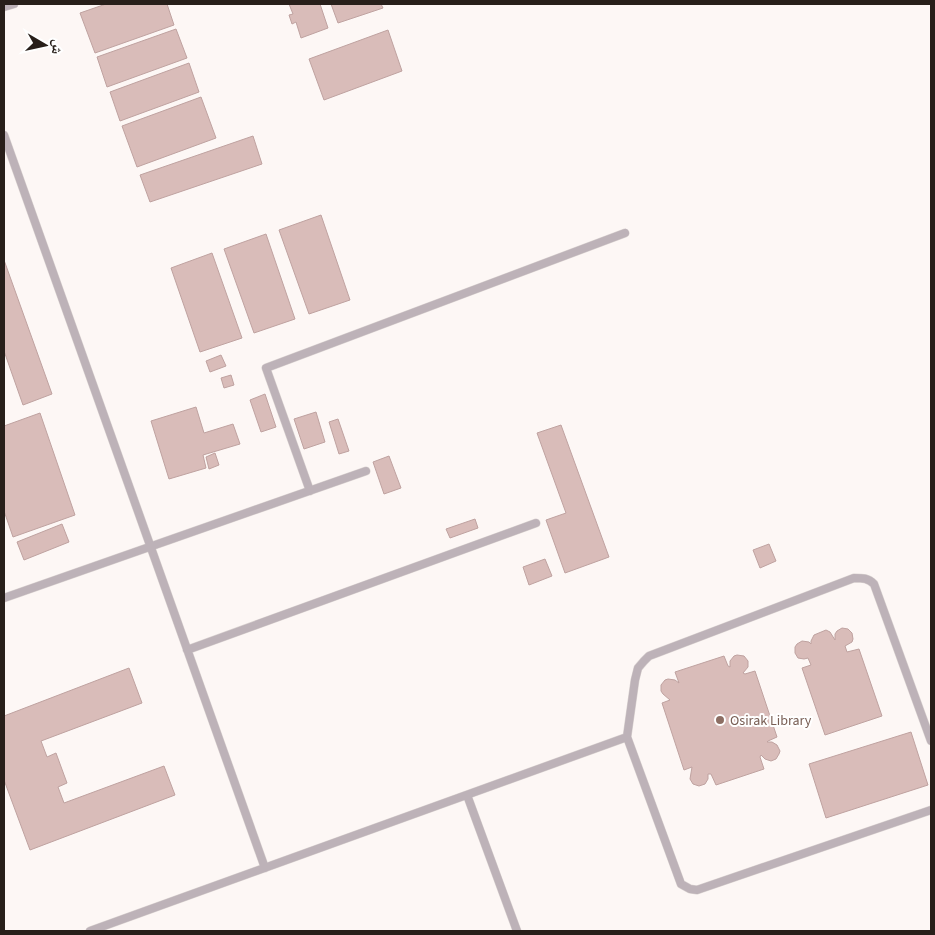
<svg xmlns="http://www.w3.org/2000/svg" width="935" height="935" font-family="'Source Sans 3','Noto Naskh Arabic',sans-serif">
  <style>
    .building { fill: #d9bcb9; stroke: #bfa2a0 }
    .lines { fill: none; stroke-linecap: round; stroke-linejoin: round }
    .lane-casing { stroke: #dbd4d2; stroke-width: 9 }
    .lane { stroke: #bdb2b8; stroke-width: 8 }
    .education-dot { fill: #8d6e63; stroke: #fff; stroke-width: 2 }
    .labels { text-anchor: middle; stroke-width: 4; stroke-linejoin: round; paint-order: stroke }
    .education-label { font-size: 14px; fill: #785e54; stroke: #fff; text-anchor: start }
  </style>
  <rect width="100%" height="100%" fill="#fdf7f5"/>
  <path class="building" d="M106,4H167L174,25L95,53L80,13Z
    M289,4H320L328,28L301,38L296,22L292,24L289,15L293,14Z
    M331,4H381L383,8L338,23Z
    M176,29L187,58L107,87L97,57Z
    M388,30L402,71L324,100L309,59Z
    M189,63L199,92L120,121L110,92Z
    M201,97L216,138L137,167L122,126Z
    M253,136L262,164L150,202L140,175Z
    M321,215L350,300L309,314L279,230Z
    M266,234L295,319L254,333L224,249Z
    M212,253L242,338L200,352L171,268Z
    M4,260L52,394L23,405L4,351Z
    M221,355L226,366L210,372L206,361Z
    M231,375L234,385L224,388L221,378Z
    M265,394L276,427L261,432L250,400Z
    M196,407L204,433L233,424L240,444L203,455L206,468L169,479L151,421Z
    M316,412L325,442L304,449L294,419Z
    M40,413L75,515L13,537L4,511V426Z
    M338,419L349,451L339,454L329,422Z
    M561,425L609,557L565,573L546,520L566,513L537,433Z
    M215,453L219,465L209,469L206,457Z
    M389,456L401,488L384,494L373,462Z
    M475,519L478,528L450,538L446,529Z
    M62,524L69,542L24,560L17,542Z
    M769,544L776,561L760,568L753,550Z
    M545,559L552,576L529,585L523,567Z
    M842,628L848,629L852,633L853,639L852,642L845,646L847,652L859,649L882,716L825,735L802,668L811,665L808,658L804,659L798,658L795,653V647L797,644L802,641L809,642L811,644V641L814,635L826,630L830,632L835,640V634L837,631Z
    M737,655L744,656L748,661V667L743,673L745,674L755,671L777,737L768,741L767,742H772L777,745L780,751L779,754L776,759L771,761L765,759L761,755L760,757L764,769L716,785L711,774H708V779L705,784L699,786L693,784L690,779L692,767L684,770L662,703L670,700L663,694L661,691V685L665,680L668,679L675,680L679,683L675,672L724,656L728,666L730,667V661L734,656Z
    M129,668L142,703L41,741L47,757L56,753L67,783L58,787L64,803L164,766L175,795L30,850L4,780V716Z
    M911,732L928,785L826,818L809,764Z"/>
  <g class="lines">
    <defs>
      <path id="lane" d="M4,7L14,4
        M4,135L265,868
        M310,491L266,368L625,233
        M4,598L366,471
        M187,650L536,523
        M931,741L874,584C868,578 863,578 854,578L649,656L644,661L638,668L635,680L627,737L681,884L690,889L697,890L931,810
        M467,795L517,931
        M90,931L627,737"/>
    </defs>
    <use href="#lane" class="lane-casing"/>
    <use href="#lane" class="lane"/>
  </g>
  <circle class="education-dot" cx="720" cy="720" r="5"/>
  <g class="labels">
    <g class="education-label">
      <text x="730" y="725">Osirak Library</text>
    </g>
  </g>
  <rect width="935" height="935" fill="none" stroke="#281f1a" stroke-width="10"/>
  <g transform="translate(45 45) rotate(99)" stroke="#ffffff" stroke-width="4" paint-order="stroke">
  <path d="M0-4L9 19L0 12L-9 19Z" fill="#281f1a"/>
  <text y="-8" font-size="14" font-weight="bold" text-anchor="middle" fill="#281f1a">ش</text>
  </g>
</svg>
